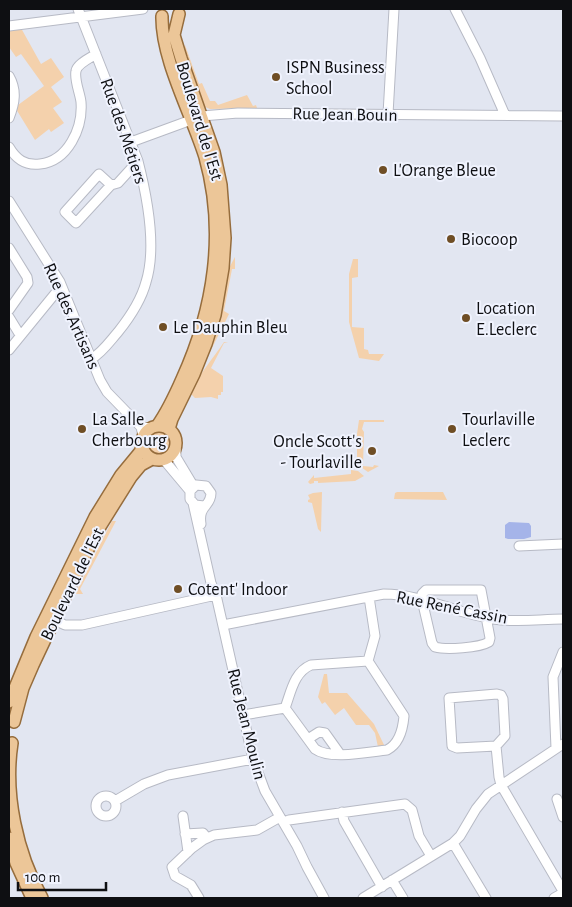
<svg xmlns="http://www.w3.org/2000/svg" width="572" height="907" font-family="'Alegreya Sans',sans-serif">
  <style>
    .green { fill: #f4d1ac }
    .water { fill: #a5b4e9 }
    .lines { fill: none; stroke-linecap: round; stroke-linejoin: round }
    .minor-casing { stroke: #b7bac5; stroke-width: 11 }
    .major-casing { stroke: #966d3d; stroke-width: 14 }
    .minor { stroke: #fff; stroke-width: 9 }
    .major { stroke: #ecc698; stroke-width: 11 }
    .poi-dot { fill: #6f4e25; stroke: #f0f3fe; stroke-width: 2 }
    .labels { text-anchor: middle; stroke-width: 4; stroke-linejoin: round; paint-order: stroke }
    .poi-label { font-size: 18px; fill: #0e0f12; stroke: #f0f3fe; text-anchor: start }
    .street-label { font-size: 18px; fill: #0e0f12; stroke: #f0f3fe }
  </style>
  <rect width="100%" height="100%" fill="#e2e6f1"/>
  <path class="green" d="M21,28L41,64L51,58L64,77L51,87L62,102L53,108L64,123L51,132L49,129L35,140L16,109L18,105L44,86L21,54L16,57L9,47V30Z
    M185,45L199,84L202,83L210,101H215L218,105L247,95L253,106L256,105L257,108L210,109L205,107L184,51Z
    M235,257V269H232L224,311L229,314L210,352L208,351L228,270Z
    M353,259H358V277L352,278V327L364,328V349L368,350L369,354H384L379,361L359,358L349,322V274Z
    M224,342L228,343H224L211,368L223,376V392H221V395H218V399L211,397L195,398L190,393C198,375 213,359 224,342Z
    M359,420H384V422H364L362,429L364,432L363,466L373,467L374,465L379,466L368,472L355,463L353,460L357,459V434Z
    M147 444a12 12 0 1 1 24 0a12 12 0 1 1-24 0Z
    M351,470L358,471L364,476L355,481L318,483V481H314V483L310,484L308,482L314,475V478L351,474Z
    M322,492L321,532L318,529L312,503L308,502V500L310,499L308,495L313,493Z
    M397,492H443L447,500L394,499L395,493Z
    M112,521H116L80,589L83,594H75Z
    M324,674H327L329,693H347L374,724L385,747H378L375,733L369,725H356L344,708L335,715L325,702L322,704L318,697Z"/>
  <path class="water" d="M509,522L529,523L531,526V537L524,539H508L505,538V525Z"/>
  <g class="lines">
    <defs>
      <path id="minor" d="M78,9L138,161C147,196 157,247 146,282C141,301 130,317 118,332C110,341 102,353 91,359
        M455,9L480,58L505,115
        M9,26L143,9
        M9,76C17,90 15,103 9,118
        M388,114L394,9
        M131,142L202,116L238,113L563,116
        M9,147C16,159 25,166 40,164C68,161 83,128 81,102C80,93 74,80 76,71C77,64 90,58 96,54
        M99,174L111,185L76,223L65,212Z
        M111,185L118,183L138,161
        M9,201L60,282L100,380L107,392L141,427L143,436
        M9,248L27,277L28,283L9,310
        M9,317L20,335
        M9,350L58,290L60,282
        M141,427L151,428
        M176,449V457L194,487
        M164,460L190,491
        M193,503L211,583L216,595L253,759L265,791L297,846L307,867L324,898
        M201,524C198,505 211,507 211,493L206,486L196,485L190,491V499L195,505L204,506
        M519,546L563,544
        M426,590H481L490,638L489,642C479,648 446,650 435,647L432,643L422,600V594Z
        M54,620L65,625H82L216,595
        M223,625L384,594C422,594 457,614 494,619C516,623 541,619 563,619
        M285,708L315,749C330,760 368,752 387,750C399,744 403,728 404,716L368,661
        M285,708C291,692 294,672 311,665L368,661L375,636L369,597
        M243,715L285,708
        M308,739L319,732L325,733L340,754
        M496,746L505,736L503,699L501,695L497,694L449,698L452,746L457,748L496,746L499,777L501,785L563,891
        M556,748L553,677L563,652
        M96 806a10 10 0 1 1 20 0a10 10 0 1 1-20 0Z
        M557,799L563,817
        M115,801L144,784L168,775L253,759
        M342,812L344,821L382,887
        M183,816L188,852
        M284,822L289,820L405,804L412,810L419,836L431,856
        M185,834L203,833L207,838
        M453,843L486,898
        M392,880L403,898
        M199,898L191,885L175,876L172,867L192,848L203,840L214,835L257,830L280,817
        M363,898L453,843L460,836L476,809L488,794L563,744
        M554,898L563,893"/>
      <path id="major" d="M142 443a17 17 0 1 1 34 0a17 17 0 1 1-34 0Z
        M157,426C167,412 175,395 182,379C214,309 226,232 205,157C192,115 161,59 162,16
        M169,429L172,419L194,374L206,344L215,315L223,268L225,238L221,185L214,152L181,58L174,35L179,14
        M9,702L36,637L95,517L121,475L140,452L142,447
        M14,722L23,688L33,665L84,557L101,525L131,477L141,465L152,459
        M12,743C4,794 17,853 42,898
        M9,838L16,863L32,898"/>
    </defs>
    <use href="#minor" class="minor-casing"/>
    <use href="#major" class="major-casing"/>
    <use href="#minor" class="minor"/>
    <use href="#major" class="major"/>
  </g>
  <g class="poi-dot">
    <circle cx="276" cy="77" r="5"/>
    <circle cx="383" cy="170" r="5"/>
    <circle cx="451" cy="239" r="5"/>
    <circle cx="466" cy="318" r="5"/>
    <circle cx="163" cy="327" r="5"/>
    <circle cx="82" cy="429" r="5"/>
    <circle cx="452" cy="429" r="5"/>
    <circle cx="372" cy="451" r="5"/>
    <circle cx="178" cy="589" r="5"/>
  </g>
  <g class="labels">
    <g class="poi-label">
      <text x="286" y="73">ISPN Business<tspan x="286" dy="21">School</tspan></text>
      <text x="393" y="176">L'Orange Bleue</text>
      <text x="461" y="245">Biocoop</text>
      <text x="476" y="314">Location<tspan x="476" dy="21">E.Leclerc</tspan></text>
      <text x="173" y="333">Le Dauphin Bleu</text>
      <text x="92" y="425">La Salle<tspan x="92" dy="21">Cherbourg</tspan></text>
      <text x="462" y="425">Tourlaville<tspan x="462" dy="21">Leclerc</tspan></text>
      <text x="362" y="447" text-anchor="end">Oncle Scott's<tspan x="362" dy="21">- Tourlaville</tspan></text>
      <text x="188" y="595">Cotent' Indoor</text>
    </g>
    <g class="street-label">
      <text transform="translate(345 114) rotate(1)" y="6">Rue Jean Bouin</text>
      <text transform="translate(200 121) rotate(73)" y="6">Boulevard de l'Est</text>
      <text transform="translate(124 131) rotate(71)" y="6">Rue des Métiers</text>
      <text transform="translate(72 316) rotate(66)" y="6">Rue des Artisans</text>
      <text transform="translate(72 584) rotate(-64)" y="6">Boulevard de l'Est</text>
      <text transform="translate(452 607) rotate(11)" y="6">Rue René Cassin</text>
      <text transform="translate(247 724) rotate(76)" y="6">Rue Jean Moulin</text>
    </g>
  </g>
  <rect width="572" height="907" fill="none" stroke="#0e0f12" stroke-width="20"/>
  <path d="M18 882v8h88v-8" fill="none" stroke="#0e0f12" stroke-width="2.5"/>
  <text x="25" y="882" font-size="15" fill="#0e0f12" stroke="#f0f3fe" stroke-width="4" paint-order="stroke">100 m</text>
</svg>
